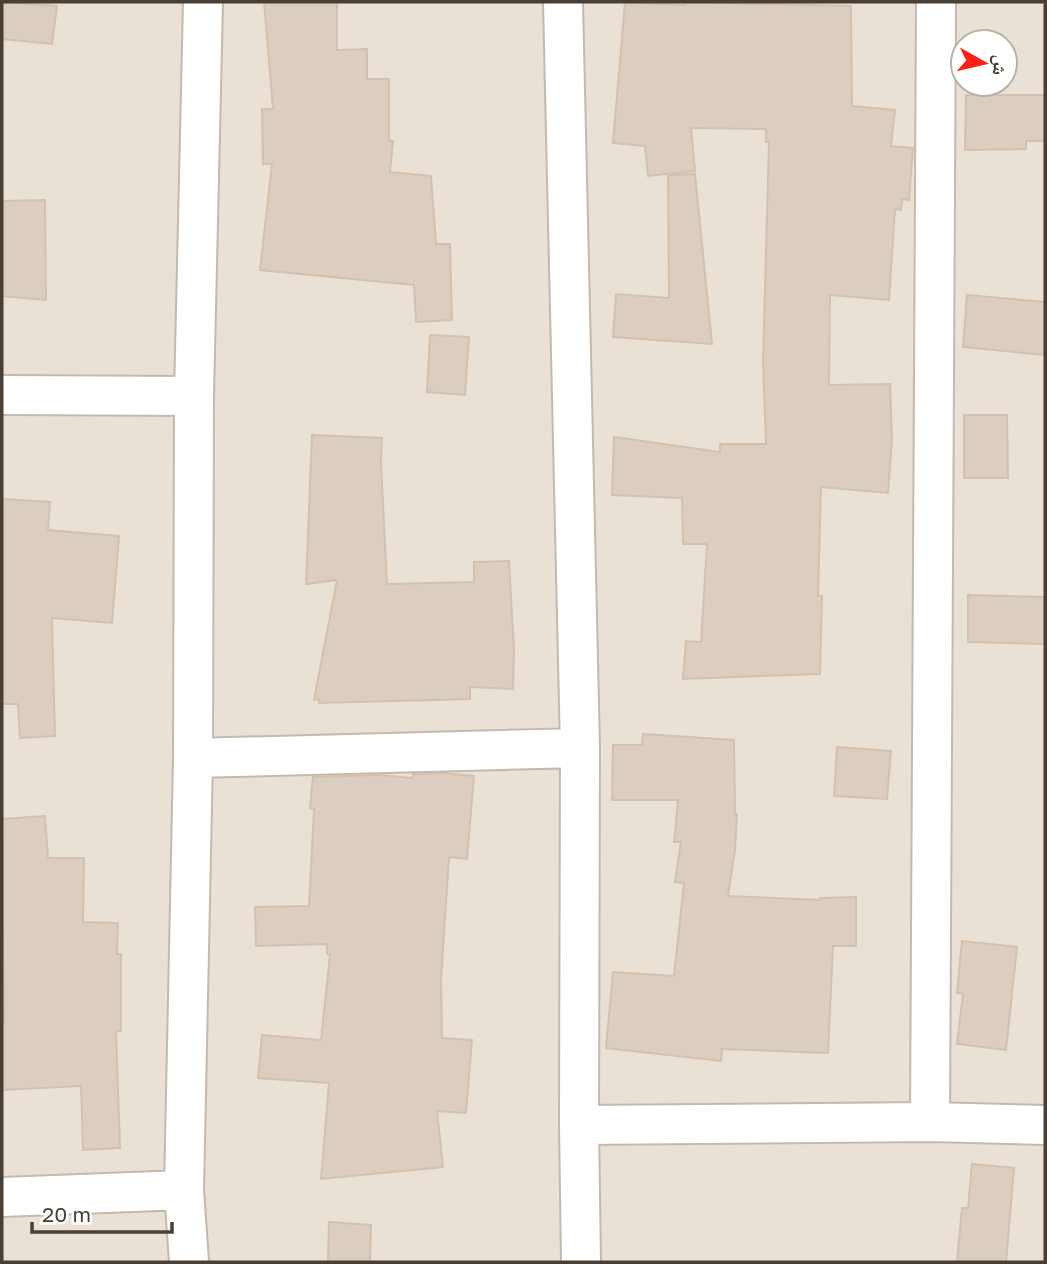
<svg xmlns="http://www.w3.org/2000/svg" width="1047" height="1264" font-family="'Golos Text','Noto Naskh Arabic',sans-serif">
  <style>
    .residential { fill: #e9e1d5; fill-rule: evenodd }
    .building { fill: #dbcdbf; stroke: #d3c1ae; stroke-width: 2 }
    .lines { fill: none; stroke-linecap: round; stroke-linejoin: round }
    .minor-casing { stroke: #c4b9ac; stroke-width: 42 }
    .minor { stroke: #fff; stroke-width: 38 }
  </style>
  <rect width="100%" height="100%" fill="#f5efe7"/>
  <path class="residential" d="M2,2H1045V1262H2ZM963,42H1005V84H963Z"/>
  <path class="building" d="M2,2L57,6L52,44L2,39Z
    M264,2H337V50L367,49V79H389V141H393L390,172L431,176L436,244H450L452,320L416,322L414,285L260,270L272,164H263L262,109H273Z
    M625,2L684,5V2L851,6L852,106L895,110L891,146L913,148L909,200L902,199L901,210L895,209L889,300L830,295L829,385L890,384L892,440L888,493L821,487L818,596H822L820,674L683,679L686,641L701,642L707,544H683L682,498L612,495L614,437L720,452V444H766L763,362L769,142H766V129L691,128L695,171L648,176L645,146L613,143Z
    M966,95H1045V141H1026V149L965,150Z
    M695,174L712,344L613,337L616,294L669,298L668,175Z
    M45,200L46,300L2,296V201Z
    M967,295L1045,302V355L963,347Z
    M430,335L469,337L465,395L427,392Z
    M964,415H1007L1008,478H964Z
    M312,435L382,438L381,464L387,584L474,582V562L509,561L514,650L513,689L470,687V699L319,703V699L314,700L337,580L306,584Z
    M2,499L50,502L48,530L119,536L112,623L52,618L55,736L20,738L18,704H2Z
    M968,595L1045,597V644L968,642Z
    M643,734L734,740L735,814H737L735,850L728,896L820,900V898L856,897V946H833L828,1053L722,1049L721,1061L606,1048L613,972L674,976L684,883L675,882L681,842H674L678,800H612L613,745H642Z
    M837,747L891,751L887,799L834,796Z
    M442,773L474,776L467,859L449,857L441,980L442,1038L472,1040L466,1113L437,1111L443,1167L321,1179L329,1083L258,1078L262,1035L321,1040L330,955L327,954V944L256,946L255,907L309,906L314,809L310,808L313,777L379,775L412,778L413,774Z
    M45,816L48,858H84L83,922L118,923L117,954H121V1031H116L120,1148L83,1150L81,1086L2,1090V1024H4L2,819Z
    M962,941L1017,947L1006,1050L957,1044L963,994L957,993Z
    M972,1164L1014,1168L1006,1262H957L962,1208H968Z
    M329,1222L371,1225L370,1262H328Z"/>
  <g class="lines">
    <defs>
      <path id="minor" d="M563,2L580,748L579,1125L581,1262
        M2,395L194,396
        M193,758L580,748
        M930,1122L936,2
        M579,1125L930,1122L1045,1125
        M2,1197L184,1190
        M189,1262L184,1190L193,758L194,396L203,2"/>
    </defs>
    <use href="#minor" class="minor-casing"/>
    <use href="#minor" class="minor"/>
  </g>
  <rect width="1047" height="1264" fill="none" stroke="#493f35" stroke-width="7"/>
  <g transform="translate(984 63) rotate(98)"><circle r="33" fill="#ffffff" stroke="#b6b2ae" stroke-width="2"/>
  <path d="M0-5L12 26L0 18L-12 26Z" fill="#ff1e14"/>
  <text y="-10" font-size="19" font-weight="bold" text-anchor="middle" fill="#493f35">ش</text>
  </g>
  <path d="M32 1222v10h140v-10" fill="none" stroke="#493f35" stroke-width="3.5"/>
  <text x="42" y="1222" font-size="21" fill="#493f35" stroke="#ffffff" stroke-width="5" paint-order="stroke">20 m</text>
</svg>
